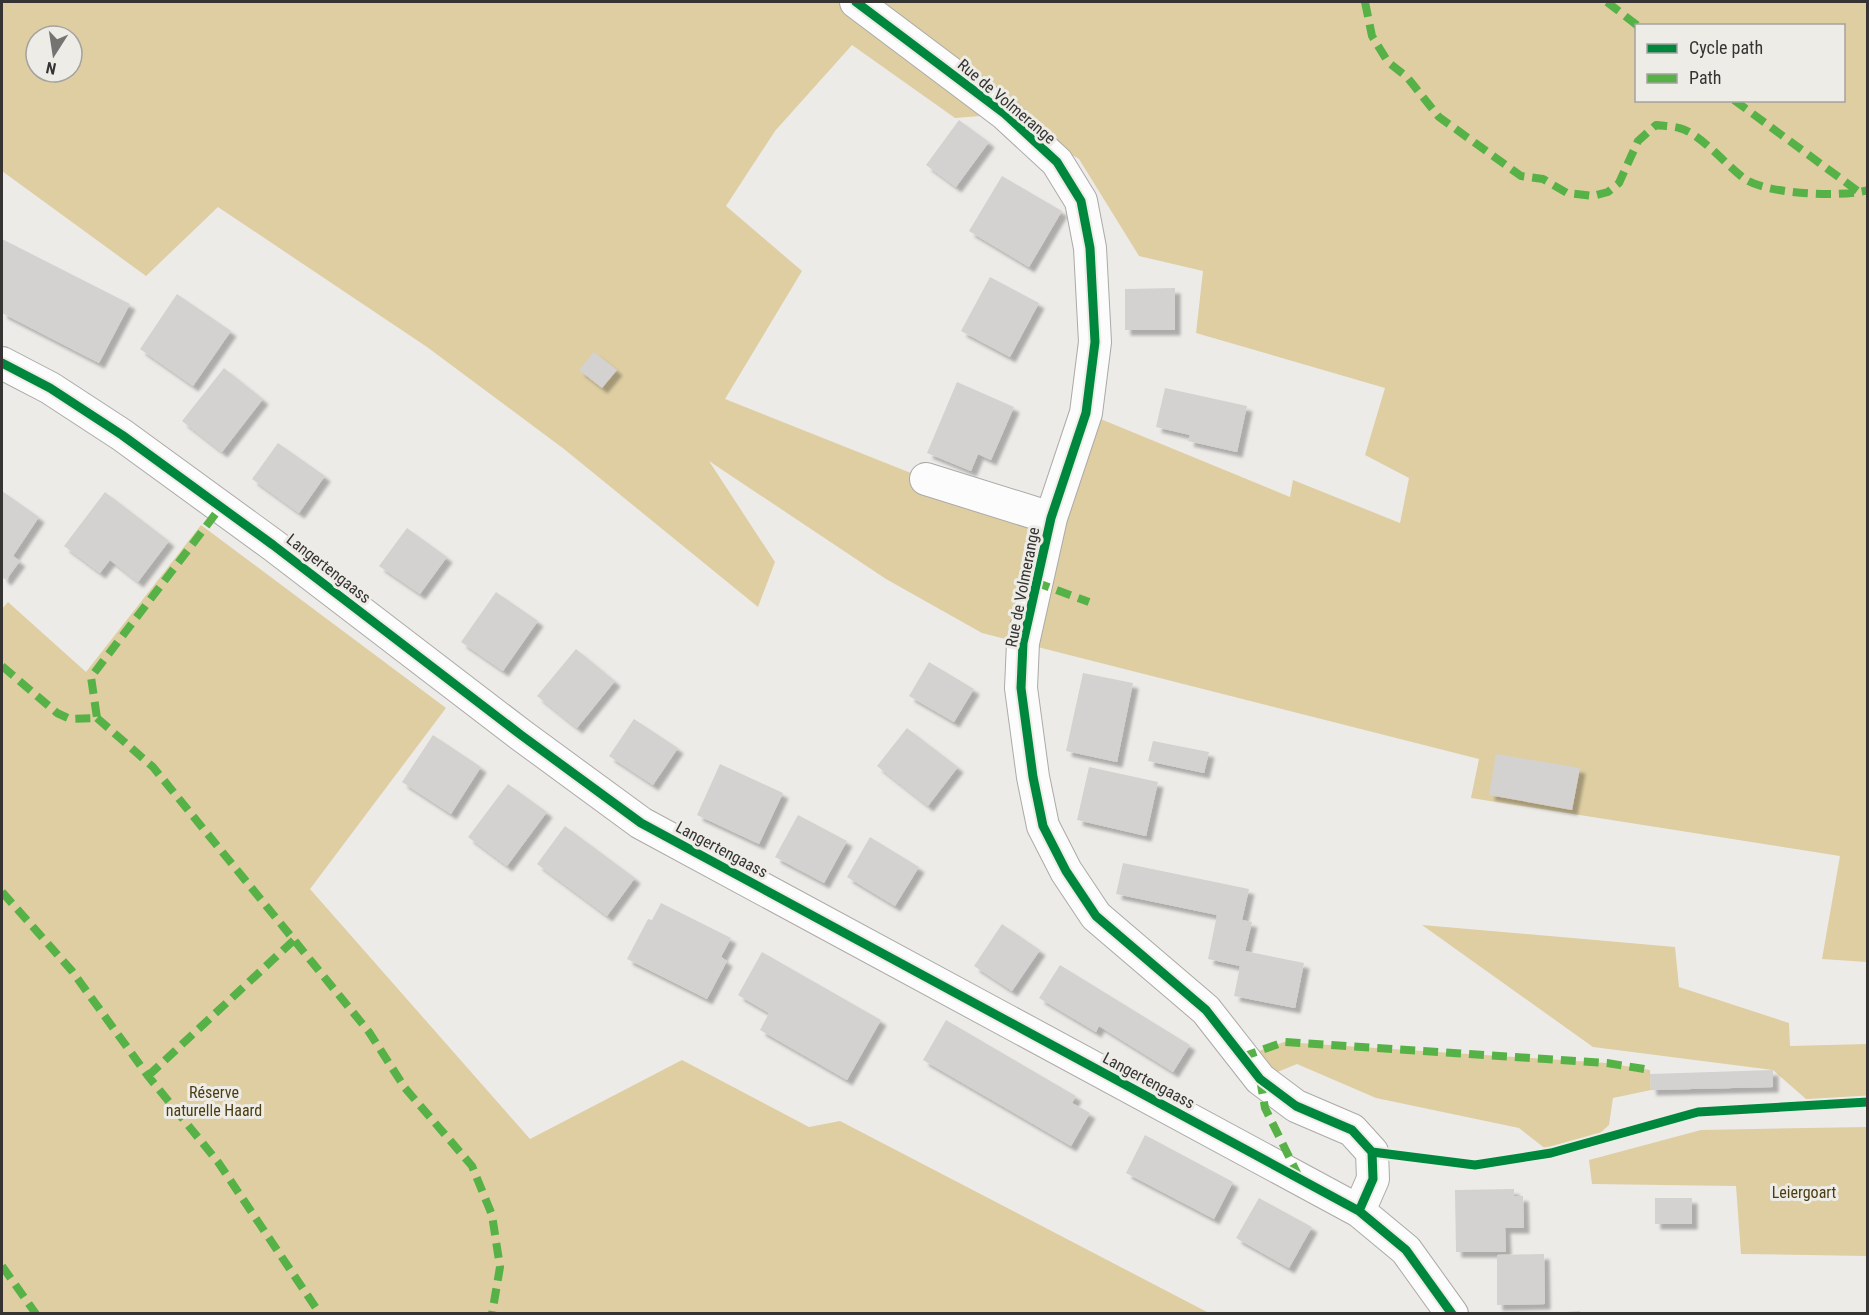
<svg xmlns="http://www.w3.org/2000/svg" width="1869" height="1315" font-family="'Roboto Condensed',sans-serif">
  <style>
    .green { fill: #decea2; fill-rule: evenodd }
    .building { fill: #d3d2d0; filter: url(#shadow) }
    .lines { fill: none; stroke-linecap: round; stroke-linejoin: round }
    .minor-casing { stroke: #abaaa8; stroke-width: 34 }
    .minor { stroke: #fcfcfc; stroke-width: 32 }
    .quiet { stroke: #56b246; stroke-width: 8; stroke-dasharray: 15 8; stroke-linecap: butt }
    .cycleway-casing { stroke: #eeece7; stroke-width: 13 }
    .cycleway { stroke: #00873e; stroke-width: 9 }
    .labels { text-anchor: middle; stroke-width: 6; stroke-linejoin: round; paint-order: stroke }
    .street-label { font-size: 16px; fill: #353433; stroke: #eeece7 }
    .park-label { font-size: 16px; fill: #4b3d11; stroke: #eeece7 }
  </style>
  <defs>
    <filter id="shadow"><feDropShadow dx="5.5" dy="5.5" stdDeviation="1.5" flood-color="#0004"/></filter>
  </defs>
  <rect width="100%" height="100%" fill="#edebe8"/>
  <path class="green" d="M2,2H1867V962L1822,959L1840,856L1471,798L1479,759L982,633L886,579L709,461L775,562L758,607L564,449L427,347L218,207L146,276L2,171ZM1636,26H1844V100H1636ZM36,36H72V72H36ZM852,45L955,118L1005,114L1079,159L1139,256L1203,271L1196,333L1385,388L1365,455L1409,478L1400,523L1293,480L1290,497L1086,413L1051,518L926,479L725,399L802,271L726,206L775,131Z
    M201,525L446,708L310,889L530,1139L682,1060L809,1127L840,1121L1209,1313H2V609L8,602L86,672Z
    M1422,925L1675,947L1679,987L1789,1023L1790,1046L1867,1044V1102L1814,1106L1773,1070L1593,1047Z
    M1284,1042L1607,1063L1650,1070L1651,1090L1613,1098L1609,1125L1590,1142L1551,1153L1519,1128L1376,1098L1297,1064L1260,1079L1242,1057Z
    M1867,1127V1256L1741,1254L1736,1186L1592,1184L1589,1160L1701,1130Z"/>
  <path class="building" d="M959,120L989,142L956,187L926,165Z
    M1002,176L1062,211L1029,267L969,231Z
    M2,239L130,304L99,363L2,313Z
    M990,277L1039,303L1010,357L961,331Z
    M1175,288V330H1125V289Z
    M177,294L231,331L193,386L140,349Z
    M594,352L617,370L602,388L579,370Z
    M224,368L263,399L222,452L182,421Z
    M957,382L1014,407L991,460L978,454L971,471L927,453Z
    M1165,388L1247,406L1237,452L1188,441L1190,435L1156,427Z
    M278,443L325,476L299,513L252,479Z
    M2,491L39,517L13,556L20,561L6,580L2,577Z
    M105,492L169,541L138,582L110,560L100,573L64,546Z
    M407,528L447,557L420,594L379,566Z
    M496,592L538,621L503,671L461,642Z
    M576,649L615,681L577,728L537,696Z
    M929,662L974,689L954,722L909,696Z
    M1083,673L1133,683L1117,762L1066,751Z
    M634,719L678,748L653,785L609,756Z
    M907,728L958,767L928,806L877,766Z
    M433,735L481,767L451,814L402,782Z
    M1153,741L1209,752L1204,773L1148,761Z
    M1496,754L1580,768L1572,810L1489,795Z
    M720,764L783,793L759,844L697,815Z
    M1089,767L1158,782L1146,836L1077,820Z
    M508,784L547,812L507,866L468,837Z
    M798,815L847,841L824,883L775,857Z
    M565,826L635,878L607,916L537,864Z
    M870,837L919,867L895,906L847,877Z
    M1123,863L1249,889L1242,920L1252,922L1245,951L1304,963L1295,1008L1234,996L1240,966L1208,959L1217,915L1116,894Z
    M661,903L731,938L721,957L727,961L707,999L627,959L648,919L652,920Z
    M1002,924L1040,950L1012,991L974,966Z
    M762,952L881,1020L847,1080L760,1030L769,1013L738,995Z
    M1060,965L1190,1045L1173,1072L1099,1026L1096,1032L1039,998Z
    M946,1020L1076,1096L1072,1103L1090,1113L1071,1146L923,1060Z
    M1773,1070V1087L1651,1090L1650,1074Z
    M1145,1135L1233,1182L1214,1219L1126,1173Z
    M1514,1189V1196H1523L1524,1228H1505L1506,1252H1456L1455,1190Z
    M1259,1198L1312,1227L1289,1268L1236,1238Z
    M1655,1198H1692V1224H1655Z
    M1544,1254L1545,1304L1497,1305V1255Z
    M1580,1311V1314H1565V1312Z"/>
  <g class="lines">
    <defs>
      <path id="minor" d="M856,2L1005,114L1057,162L1081,201L1090,248L1095,342L1086,413L1051,518L1023,643L1021,688L1033,777L1043,826L1066,871L1096,916L1206,1010L1260,1079L1296,1106L1352,1130L1372,1152L1373,1179L1359,1211
        M2,363L50,388L122,435L273,545L521,735L641,823L1359,1211L1406,1250L1452,1314
        M926,479L1051,518"/>
    </defs>
    <use href="#minor" class="minor-casing"/>
    <use href="#minor" class="minor"/>
    <path class="quiet" d="M1365,2L1372,36L1388,62L1407,77L1439,117L1521,176L1543,179L1567,193L1593,196L1608,192L1619,183L1638,141L1656,125C1663,126 1672,126 1679,128C1699,132 1728,167 1745,179C1766,194 1842,198 1868,190
      M1607,2L1638,26
      M1734,100L1859,192
      M1035,582L1089,602
      M2,666L57,713L70,719L97,718L91,677L220,508
      M97,718L153,767L369,1032L405,1088L472,1166L492,1215L500,1267L492,1314
      M2,892L72,971L148,1076L218,1162L320,1314
      M1242,1057L1284,1042L1607,1063L1650,1070
      M148,1076L294,940
      M1260,1079L1265,1108L1299,1177
      M2,1266L36,1314"/>
    <defs>
      <path id="cycleway" d="M856,2L1005,114L1057,162L1081,201L1090,248L1095,342L1086,413L1051,518L1023,643L1021,688L1033,777L1043,826L1066,871L1096,916L1206,1010L1260,1079L1296,1106L1352,1130L1372,1152L1373,1179L1359,1211
        M2,363L50,388L122,435L273,545L521,735L641,823L1359,1211L1406,1250L1452,1314
        M1372,1152L1475,1165L1551,1153L1698,1112L1868,1102"/>
    </defs>
    <use href="#cycleway" class="cycleway-casing"/>
    <use href="#cycleway" class="cycleway"/>
  </g>
  <g class="labels">
    <g class="street-label">
      <text transform="translate(1007 101) rotate(40)" y="6">Rue de Volmerange</text>
      <text transform="translate(329 568) rotate(38)" y="6">Langertengaass</text>
      <text transform="translate(1022 587) rotate(-79)" y="6">Rue de Volmerange</text>
      <text transform="translate(722 849) rotate(28)" y="6">Langertengaass</text>
      <text transform="translate(1149 1080) rotate(28)" y="6">Langertengaass</text>
    </g>
    <g class="park-label">
      <text x="214" y="1098">Réserve<tspan x="214" dy="18">naturelle Haard</tspan></text>
      <text x="1804" y="1198">Leiergoart</text>
    </g>
  </g>
  <rect width="1869" height="1315" fill="none" stroke="#353433" stroke-width="6"/>
  <rect x="1635" y="24" width="210" height="78" fill="#eeece7" stroke="#a4a29f" stroke-width="1.5"/>
  <rect x="1647" y="44" width="30" height="9" fill="#00873e" stroke="#a4a29f" stroke-width="1.5"/>
  <text x="1689" y="54" font-size="18" fill="#353433">Cycle path</text>
  <rect x="1647" y="74" width="30" height="9" fill="#56b246" stroke="#a4a29f" stroke-width="1.5"/>
  <text x="1689" y="84" font-size="18" fill="#353433">Path</text>
  <g transform="translate(54 54) rotate(192)"><circle r="28" fill="#eeece7" stroke="#a4a29f" stroke-width="1.5"/>
  <path d="M0-4.5L10 22L0 15L-10 22Z" fill="#757472"/>
  <text y="-9" font-size="16" font-weight="bold" text-anchor="middle" fill="#353433">N</text>
  </g>
</svg>
